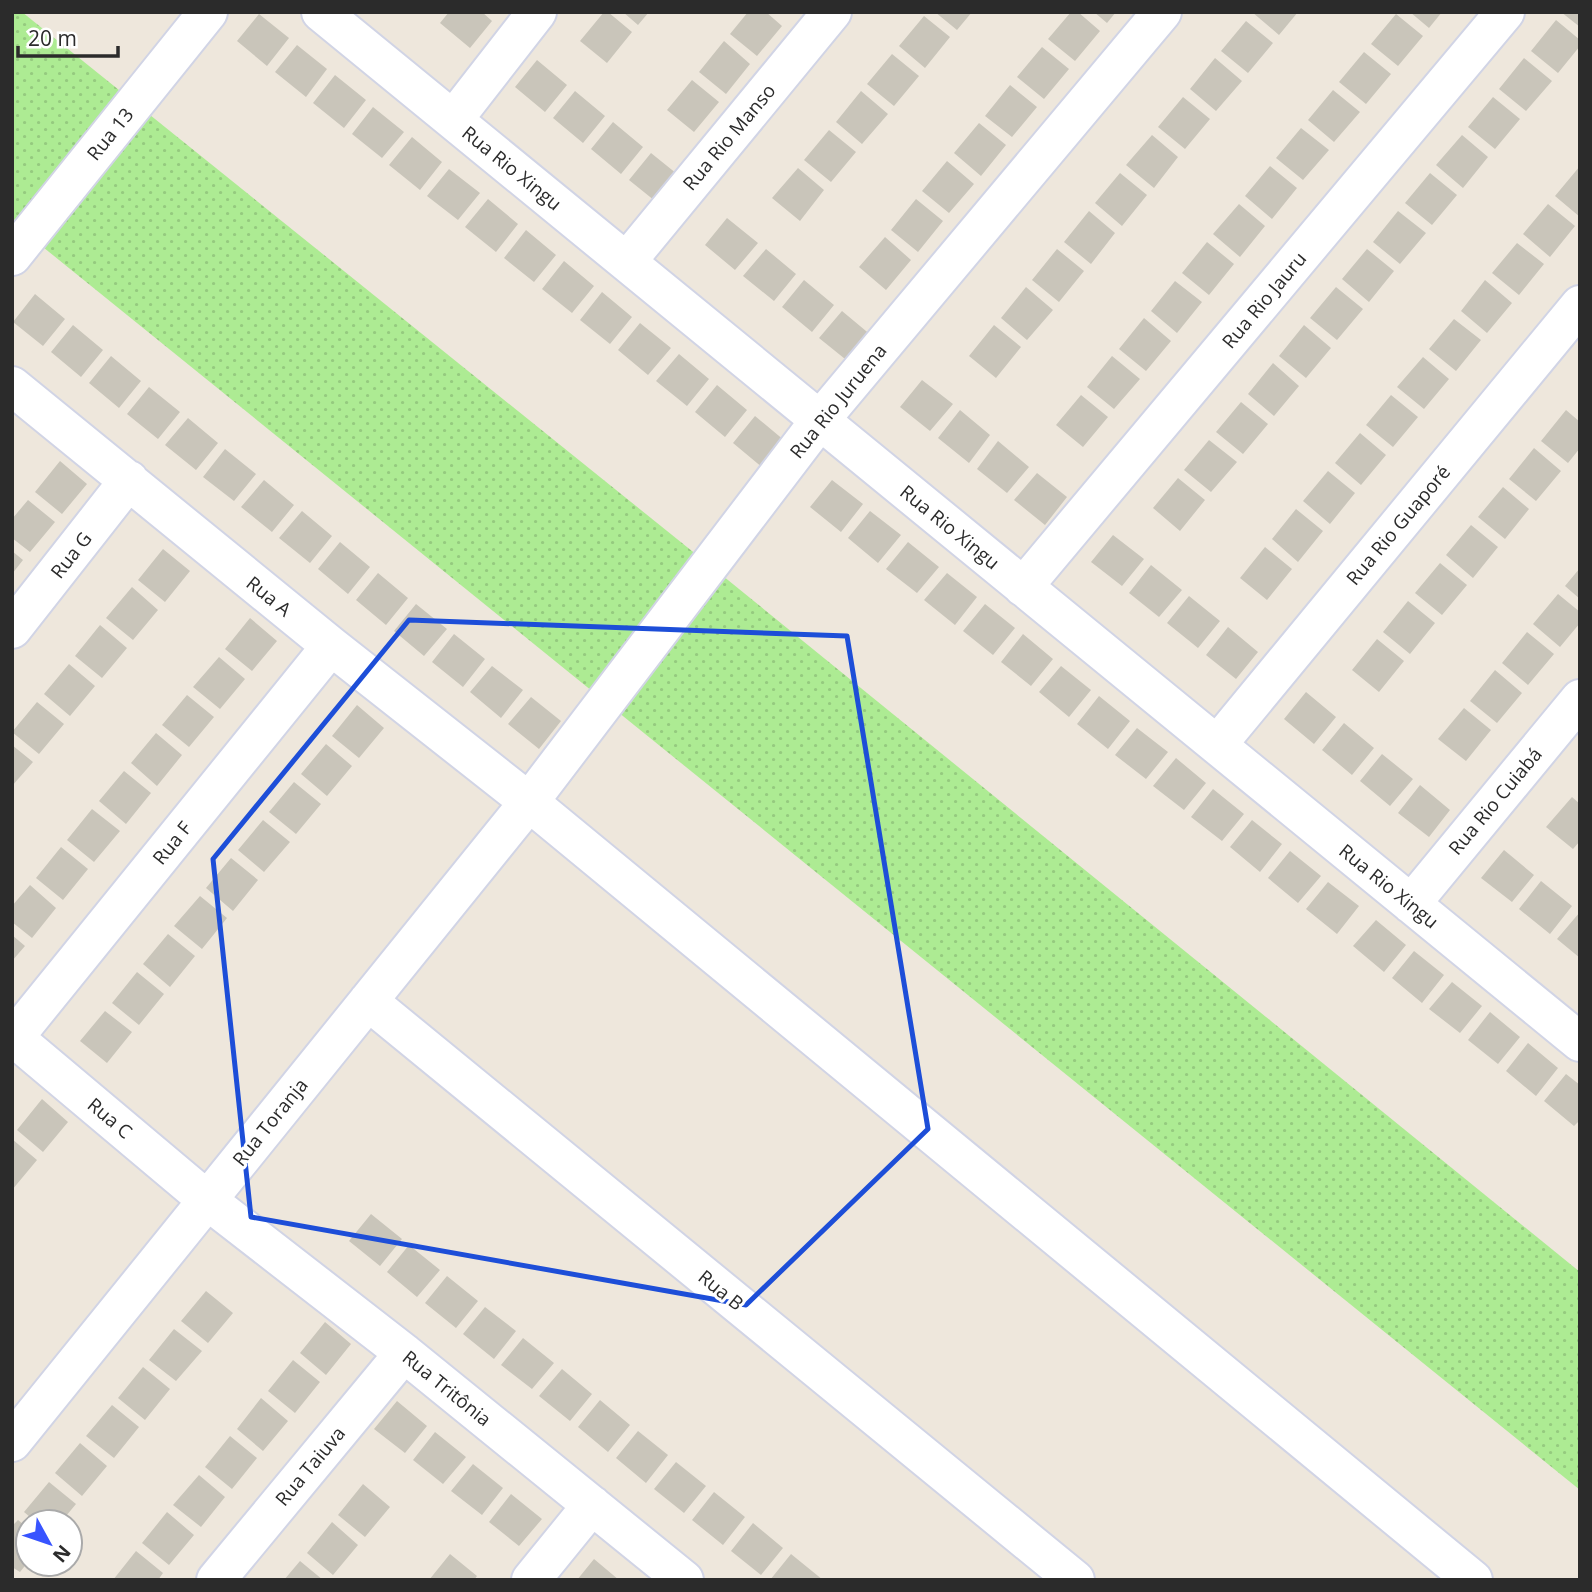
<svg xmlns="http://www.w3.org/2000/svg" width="1592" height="1592" font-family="'Open Sans',sans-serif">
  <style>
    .grass { fill: url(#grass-dots) }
    .building { fill: #c9c5ba }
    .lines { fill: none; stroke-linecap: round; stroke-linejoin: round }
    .minor-casing { stroke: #d1d4e5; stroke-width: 42 }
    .minor { stroke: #fff; stroke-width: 38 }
    .marked { fill: none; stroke: #1d4ed8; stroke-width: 5; stroke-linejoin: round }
    .labels { text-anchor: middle; stroke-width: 6; stroke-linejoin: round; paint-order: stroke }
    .street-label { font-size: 19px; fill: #2b2b2b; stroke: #fff }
  </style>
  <defs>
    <pattern id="grass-dots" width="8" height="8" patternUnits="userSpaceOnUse" patternTransform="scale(1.75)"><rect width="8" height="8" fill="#adeb93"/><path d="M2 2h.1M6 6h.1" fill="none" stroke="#95ca7f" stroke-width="1.8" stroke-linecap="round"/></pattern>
  </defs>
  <rect width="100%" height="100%" fill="#eee7dc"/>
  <path class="grass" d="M12,12H22L723,576L1580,1272V1490L12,222Z"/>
  <path class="building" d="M449,12H482L492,21L470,48L440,23Z
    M604,12H608L632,32L607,63L580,41Z
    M623,12H649L638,25Z
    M748,12H766L782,26L757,56L730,34Z
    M935,12H972L957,30Z
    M1071,12H1078L1100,31L1075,61L1048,39Z
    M1094,12H1116L1107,23Z
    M1252,12H1298L1279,35Z
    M1410,12H1442L1429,28Z
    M1561,12H1580V27Z
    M259,14L289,38L267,66L237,41Z
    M1396,14L1423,36L1398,66L1371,44Z
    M924,16L950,37L925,68L899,46Z
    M1556,20L1580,40V46L1558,73L1531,51Z
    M1246,21L1273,43L1248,73L1221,51Z
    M724,41L750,64L726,94L699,72Z
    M297,45L327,69L306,97L275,72Z
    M1042,47L1069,69L1044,99L1017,77Z
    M1364,52L1391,74L1366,104L1339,82Z
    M892,54L919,76L894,106L867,84Z
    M1215,58L1242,81L1216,111L1190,89Z
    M1524,58L1552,81L1526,111L1499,89Z
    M537,60L567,85L545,112L515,87Z
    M335,75L366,100L344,128L313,103Z
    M692,80L719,102L694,132L667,110Z
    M1010,85L1037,107L1012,137L985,116Z
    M1333,90L1360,112L1334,142L1308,120Z
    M575,91L605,116L583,143L553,118Z
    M861,91L888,114L862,144L836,122Z
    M1183,97L1210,119L1185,149L1158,127Z
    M1493,97L1520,119L1495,149L1468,127Z
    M373,107L404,132L382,158L352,134Z
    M613,122L643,147L621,174L591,149Z
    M979,123L1006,145L981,176L954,153Z
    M1301,128L1329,150L1303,180L1276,158Z
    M829,130L856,152L831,182L804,160Z
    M1152,135L1178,157L1154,188L1126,165Z
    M1462,135L1488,157L1463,188L1436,165Z
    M412,137L442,162L420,190L389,165Z
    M651,153L682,178L660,205L629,180Z
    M947,161L974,184L949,213L922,191Z
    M1270,166L1297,188L1272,219L1245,196Z
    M1580,166V217L1555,196Z
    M798,168L824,190L800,221L772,198Z
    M449,169L480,193L458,220L427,196Z
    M1120,173L1147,195L1122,226L1095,203Z
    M1430,173L1457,195L1432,225L1405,203Z
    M488,199L518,224L496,252L465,227Z
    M916,199L943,221L918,252L891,230Z
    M1239,204L1265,226L1240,257L1213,234Z
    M1548,204L1575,226L1550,257L1523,234Z
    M1089,211L1115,233L1091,264L1064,242Z
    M1398,211L1426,233L1400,264L1373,242Z
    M727,218L758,243L735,270L705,245Z
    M526,230L556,255L534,282L504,258Z
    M885,237L911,260L886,290L859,267Z
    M1207,242L1234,264L1209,295L1182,273Z
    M1517,243L1544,264L1519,295L1492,273Z
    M766,249L796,274L774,301L743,276Z
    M1057,249L1084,271L1059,302L1032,280Z
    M1367,249L1394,271L1369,302L1342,279Z
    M564,261L594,286L572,313L542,289Z
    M804,280L834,305L812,332L782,307Z
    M1485,280L1512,303L1487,333L1461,311Z
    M1175,281L1202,302L1177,333L1151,311Z
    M1026,287L1053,310L1027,340L1001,318Z
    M1336,287L1363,309L1337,340L1310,318Z
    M602,292L632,317L610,344L580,320Z
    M35,294L65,319L43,346L13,322Z
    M842,311L872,336L850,363L819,338Z
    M1144,318L1171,341L1146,371L1119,349Z
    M1454,319L1481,340L1456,371L1429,349Z
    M640,323L671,348L648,375L618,350Z
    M73,325L103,350L81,377L51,352Z
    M994,325L1021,347L996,378L969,356Z
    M1304,325L1331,348L1306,378L1279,356Z
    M679,354L709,379L687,406L656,381Z
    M111,356L141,381L119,408L89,383Z
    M1112,356L1140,379L1114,409L1087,387Z
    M1423,357L1449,379L1424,409L1397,387Z
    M1273,363L1299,386L1274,416L1248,394Z
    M922,380L953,404L930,431L900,407Z
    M717,385L747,410L725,437L695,412Z
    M149,387L180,412L158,439L127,414Z
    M1081,395L1108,417L1083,447L1056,425Z
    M1391,395L1418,417L1393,447L1366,425Z
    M1241,402L1268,424L1243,454L1216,432Z
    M960,410L990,435L969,463L938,438Z
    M1566,410L1580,422V448L1568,463L1541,441Z
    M755,416L785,441L763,468L733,443Z
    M188,418L218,443L196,470L165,445Z
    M1360,433L1386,455L1361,485L1335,463Z
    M1209,440L1237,462L1211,492L1184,470Z
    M998,441L1029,467L1007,493L977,469Z
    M1534,448L1561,471L1536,501L1509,479Z
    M225,449L256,474L234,501L203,477Z
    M60,461L87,484L62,514L35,492Z
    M1328,471L1355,493L1330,524L1303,501Z
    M1037,473L1067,497L1045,525L1014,500Z
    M1178,478L1205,500L1180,531L1153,508Z
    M264,480L294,505L272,532L241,507Z
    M832,480L863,504L841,532L810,507Z
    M1503,487L1529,509L1505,539L1478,517Z
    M28,500L55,522L30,552L12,538V519Z
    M1296,509L1323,531L1298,562L1272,539Z
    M302,511L332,536L310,563L279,538Z
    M870,511L901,535L878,563L848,538Z
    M1471,525L1498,547L1473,578L1446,555Z
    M1113,535L1144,559L1122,586L1091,562Z
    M340,542L370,567L348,594L318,569Z
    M908,542L939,567L917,593L886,569Z
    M1265,547L1292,569L1267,600L1240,578Z
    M163,549L190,571L165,602L138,580Z
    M12,551L23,560L12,574Z
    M1440,563L1467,585L1442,615L1415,593Z
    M1151,565L1182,590L1159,617L1129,593Z
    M1580,568V599L1565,586Z
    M378,573L408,598L386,625L356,600Z
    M947,573L977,597L955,625L924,600Z
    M132,587L158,610L133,640L106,618Z
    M1558,594L1580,612V623L1560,647L1533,624Z
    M1189,596L1220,621L1198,648L1167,623Z
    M1408,601L1435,623L1410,654L1383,632Z
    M416,604L447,629L424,656L394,631Z
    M985,604L1015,628L993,655L963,631Z
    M250,618L277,641L252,671L225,649Z
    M100,625L127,648L102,678L75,656Z
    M1228,627L1258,652L1236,679L1206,655Z
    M1527,632L1554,654L1528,685L1502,663Z
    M454,634L485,659L463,687L432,662Z
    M1023,634L1053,659L1031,686L1001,662Z
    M1377,639L1404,661L1379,692L1352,670Z
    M219,657L245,679L220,709L193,687Z
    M69,664L95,686L70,716L44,694Z
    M492,666L523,690L501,718L470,692Z
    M1061,666L1091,690L1069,717L1039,692Z
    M1495,670L1522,693L1497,723L1470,701Z
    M1306,692L1336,717L1314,744L1284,719Z
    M187,695L214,717L189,747L162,725Z
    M1099,696L1130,721L1108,749L1077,724Z
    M531,697L561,721L539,749L508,724Z
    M37,702L64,724L39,754L12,732Z
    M357,705L384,728L359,758L332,736Z
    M1464,708L1491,730L1466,761L1438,739Z
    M1344,723L1374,748L1352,775L1322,750Z
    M1137,728L1168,752L1146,779L1115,755Z
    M156,733L182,755L157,786L131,763Z
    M326,744L352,766L327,796L301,774Z
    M12,745L33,762L12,786Z
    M1382,754L1413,779L1390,806L1360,781Z
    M1176,758L1206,783L1184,810L1153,786Z
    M124,771L151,793L126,824L99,801Z
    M294,782L321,804L296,834L269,812Z
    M1420,785L1450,810L1429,837L1398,813Z
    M1213,789L1244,814L1222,841L1191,817Z
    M1572,797L1580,804V841L1573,849L1546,827Z
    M92,809L120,831L94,862L67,840Z
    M263,820L290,842L264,872L238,850Z
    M1252,820L1282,844L1260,872L1230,847Z
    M61,847L88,869L63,900L36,878Z
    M1504,850L1534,875L1512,902L1481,878Z
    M1290,851L1321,876L1298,903L1268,878Z
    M231,858L258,880L233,911L206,888Z
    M1541,881L1572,906L1550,934L1519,909Z
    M1328,882L1359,906L1337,934L1306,909Z
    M30,885L56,908L32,938L12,922V906Z
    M200,896L227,918L202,949L174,926Z
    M1580,912V958L1557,939Z
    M1376,920L1406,945L1384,972L1353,946Z
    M168,934L195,956L170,987L143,964Z
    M12,935L25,946L12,961Z
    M1414,951L1444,975L1422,1003L1392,978Z
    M137,972L164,994L139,1025L112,1003Z
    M1452,982L1482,1006L1460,1033L1429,1009Z
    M105,1011L132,1032L107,1063L80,1041Z
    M1490,1012L1520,1037L1498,1064L1468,1040Z
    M1528,1043L1558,1068L1536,1096L1506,1071Z
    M1566,1074L1580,1085V1120L1574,1126L1544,1101Z
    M42,1099L68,1122L43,1152L17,1130Z
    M12,1139L37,1160L12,1190Z
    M371,1214L402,1239L380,1266L349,1241Z
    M409,1245L440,1270L417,1297L387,1272Z
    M447,1276L478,1301L456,1328L425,1303Z
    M206,1291L233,1313L208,1343L181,1321Z
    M485,1307L516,1331L494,1359L463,1334Z
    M325,1322L351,1344L326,1375L300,1353Z
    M174,1329L202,1351L176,1381L149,1360Z
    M523,1338L554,1363L532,1389L501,1365Z
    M293,1360L320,1382L295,1413L268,1391Z
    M143,1367L170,1389L145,1420L118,1398Z
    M562,1369L592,1394L570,1421L539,1396Z
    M261,1398L288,1421L263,1451L237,1429Z
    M600,1400L630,1425L608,1452L578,1427Z
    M397,1401L427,1426L405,1453L374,1429Z
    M112,1405L139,1427L114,1458L86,1436Z
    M638,1431L668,1455L646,1483L616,1458Z
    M435,1432L466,1457L443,1484L413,1460Z
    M230,1436L257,1458L232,1489L205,1467Z
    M80,1443L107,1466L82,1496L55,1473Z
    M676,1462L706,1486L684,1513L654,1489Z
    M473,1464L503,1488L482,1515L451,1491Z
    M199,1475L225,1497L201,1527L173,1505Z
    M49,1482L76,1504L61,1522H36L24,1512Z
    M363,1484L390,1507L365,1537L338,1515Z
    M714,1492L745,1517L723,1545L692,1520Z
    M511,1494L542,1519L519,1546L489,1522Z
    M167,1512L194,1535L169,1565L142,1543Z
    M18,1520L28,1528V1562L20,1572L12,1567V1526Z
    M332,1522L358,1545L333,1575L307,1553Z
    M753,1523L783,1548L761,1575L731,1551Z
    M136,1551L163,1573L158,1580H113Z
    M450,1554L477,1576L474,1580H429Z
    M791,1554L823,1580H770Z
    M594,1559L619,1580H577Z
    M300,1561L323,1580H284Z"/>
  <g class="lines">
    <defs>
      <path id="minor" d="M321,12L1580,1042
        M453,120L537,12
        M12,256L208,12
        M627,261L832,12
        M12,386L331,646L529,802L1473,1580
        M1023,587L1505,12
        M12,629L129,480
        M1217,745L1580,305
        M1411,904L1580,699
        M368,1001L1075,1580
        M12,1036L207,1200L404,1353L684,1580
        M12,1040L331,646
        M12,1442L529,802L820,420L1162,12
        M216,1580L404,1353
        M531,1580L592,1505"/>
    </defs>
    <use href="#minor" class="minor-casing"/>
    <use href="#minor" class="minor"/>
  </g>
  <path class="marked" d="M409,620L847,636L928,1129L746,1305L251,1217L213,859Z"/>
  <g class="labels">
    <g class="street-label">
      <text transform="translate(110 134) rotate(-51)" y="7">Rua 13</text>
      <text transform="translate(729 137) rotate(-50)" y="7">Rua Rio Manso</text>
      <text transform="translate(512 168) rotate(39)" y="7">Rua Rio Xingu</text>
      <text transform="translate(1264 300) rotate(-50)" y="7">Rua Rio Jauru</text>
      <text transform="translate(838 401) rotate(-51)" y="7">Rua Rio Juruena</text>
      <text transform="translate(1398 525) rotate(-50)" y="7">Rua Rio Guaporé</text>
      <text transform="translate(950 527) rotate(39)" y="7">Rua Rio Xingu</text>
      <text transform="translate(71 555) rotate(-52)" y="7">Rua G</text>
      <text transform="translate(269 596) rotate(39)" y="7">Rua A</text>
      <text transform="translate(1495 801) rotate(-50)" y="7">Rua Rio Cuiabá</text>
      <text transform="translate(172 843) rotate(-51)" y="7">Rua F</text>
      <text transform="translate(1389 886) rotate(39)" y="7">Rua Rio Xingu</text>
      <text transform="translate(110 1118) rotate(40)" y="7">Rua C</text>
      <text transform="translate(270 1122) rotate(-51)" y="7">Rua Toranja</text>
      <text transform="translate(721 1290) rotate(39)" y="7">Rua B</text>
      <text transform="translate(447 1388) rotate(39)" y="7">Rua Tritônia</text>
      <text transform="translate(310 1466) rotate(-50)" y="7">Rua Taiuva</text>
    </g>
  </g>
  <rect width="1592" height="1592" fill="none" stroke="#2b2b2b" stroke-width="28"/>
  <g transform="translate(49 1543) rotate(130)"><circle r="33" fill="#ffffff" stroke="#aaaaaa" stroke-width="2"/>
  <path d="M0-5L12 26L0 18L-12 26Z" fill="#3854ff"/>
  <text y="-10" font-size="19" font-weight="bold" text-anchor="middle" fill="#2b2b2b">N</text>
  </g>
  <path d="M18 46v10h100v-10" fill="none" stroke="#2b2b2b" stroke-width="3.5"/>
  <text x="28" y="46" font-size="21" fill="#2b2b2b" stroke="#ffffff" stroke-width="5" paint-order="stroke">20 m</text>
</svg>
